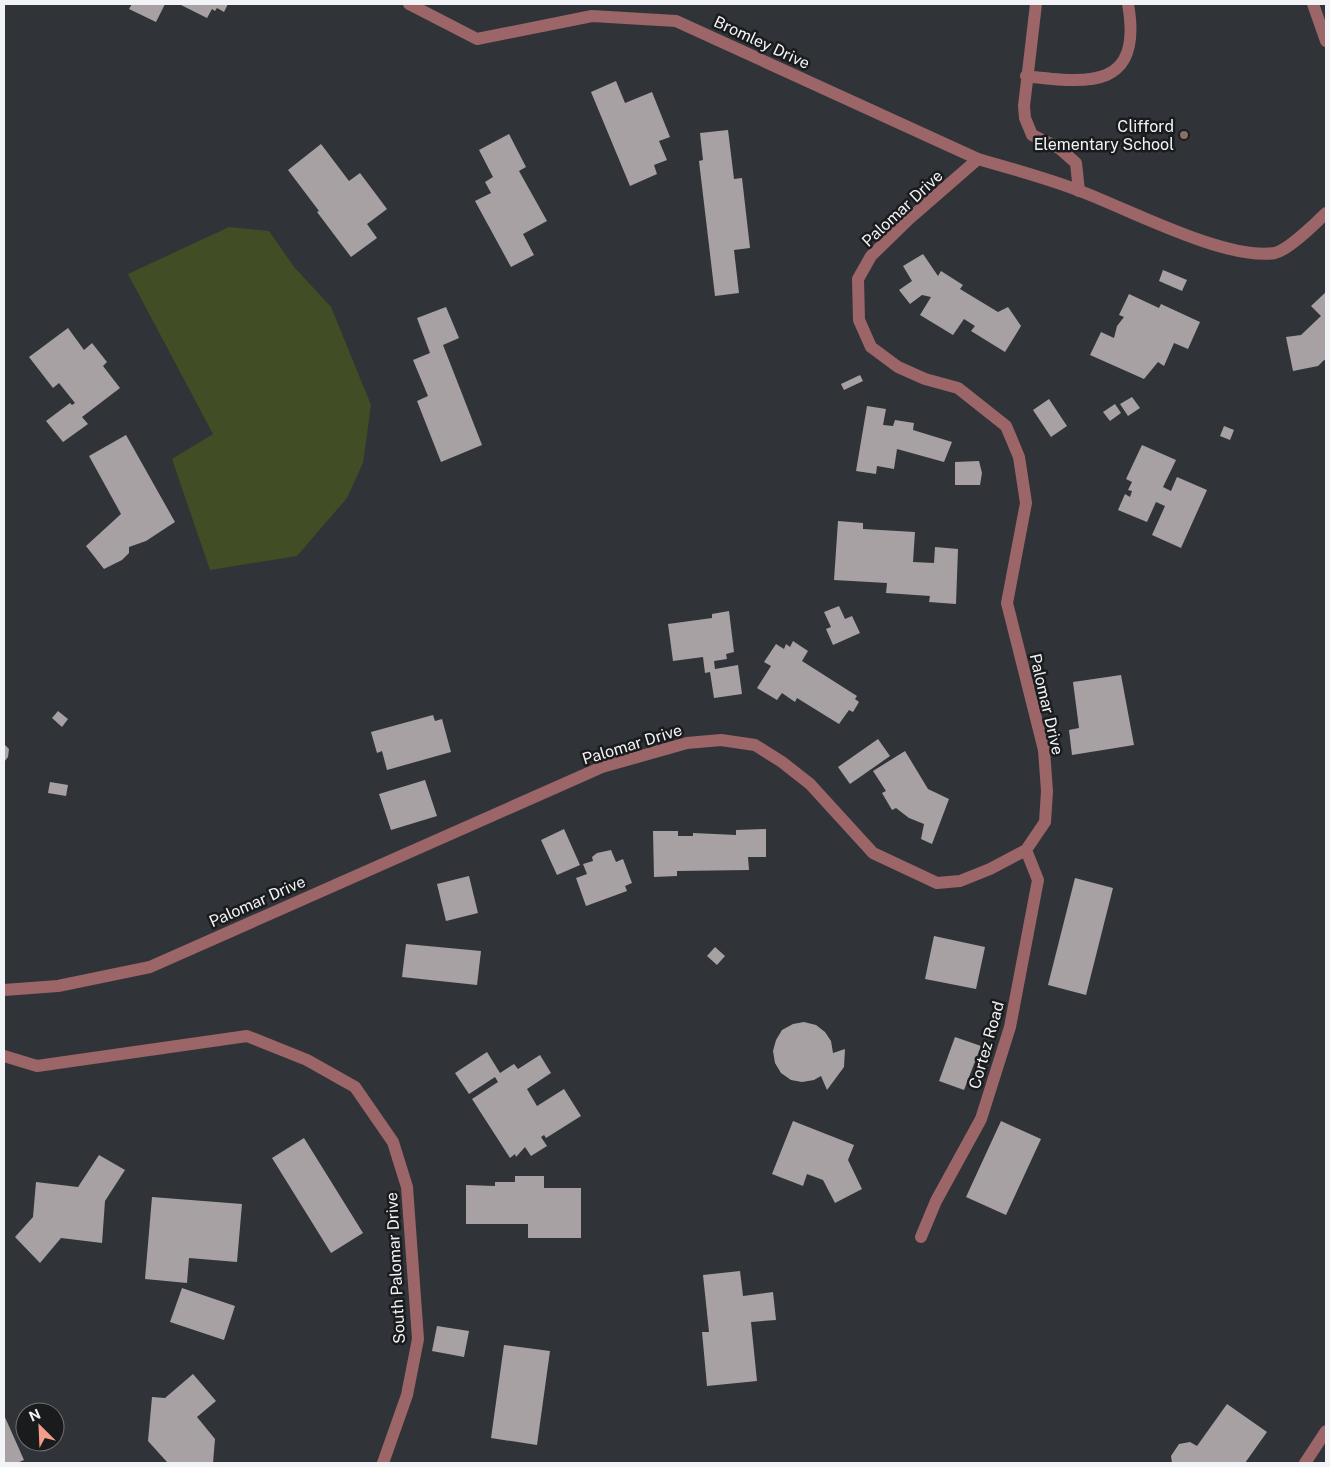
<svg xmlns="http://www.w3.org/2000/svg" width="1330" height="1467" font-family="'Public Sans',sans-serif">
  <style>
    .green { fill: #414d24 }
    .building { fill: #a8a1a3 }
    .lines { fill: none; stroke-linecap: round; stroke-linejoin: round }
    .service { stroke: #9c6567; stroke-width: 12 }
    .minor { stroke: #9c6567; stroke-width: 12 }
    .education-dot { fill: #8d6e63; stroke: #191b1d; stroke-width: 2 }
    .labels { text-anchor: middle; stroke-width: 5; stroke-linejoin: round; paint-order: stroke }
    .street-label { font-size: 16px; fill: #f1f3f6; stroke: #191b1d }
    .poi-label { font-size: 16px; fill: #f1f3f6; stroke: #191b1d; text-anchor: end }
  </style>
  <rect width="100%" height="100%" fill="#303438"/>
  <path class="green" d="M229,227L269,231L294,267L331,307L371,405L363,463L347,498L297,556L210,570L172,459L213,434L128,274Z"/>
  <path class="building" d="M132,4H165L156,22L129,9Z
    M179,4H228L224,12L217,8L215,11L212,9L207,18Z
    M616,81L625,103L652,92L670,137L659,141L667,160L654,165L657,174L630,186L591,92Z
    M728,130L734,179L742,178L750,248L734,250L739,293L715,296L699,161L703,160L700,133Z
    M509,134L526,167L519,171L547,221L523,234L534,255L511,267L475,201L491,193L485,182L493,177L479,150Z
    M321,144L349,181L360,173L387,209L367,224L377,238L351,257L317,212L319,211L288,170Z
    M923,254L938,276L941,271L963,285L960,289L998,312L1008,307L1021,326L1005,352L971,331L975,326L964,319L953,335L920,315L931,297L922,295L910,304L899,290L912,281L903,266Z
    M1163,270L1187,280L1182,291L1159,281Z
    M1326,292V361L1324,360L1318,366L1293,371L1286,337L1301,335L1321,316L1311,306Z
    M1129,294L1159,308L1161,304L1200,322L1188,349L1174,343L1164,366L1158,362L1144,379L1090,355L1101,332L1114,338L1117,326L1124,317L1119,315Z
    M446,307L459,338L443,345L482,445L441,462L417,401L428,396L413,360L430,353L417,318Z
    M68,328L84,350L92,343L107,362L103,366L120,388L82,417L88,424L63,442L46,421L70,403L72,405L75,403L59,383L53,388L29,357Z
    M860,375L863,381L844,390L841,384Z
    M1132,397L1140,408L1128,416L1120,404Z
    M1049,399L1067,426L1051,437L1033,410Z
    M1115,404L1121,413L1110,421L1103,412Z
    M867,406L886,409L883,425L893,426L895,420L914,423L913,430L952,442L944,462L897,449L894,469L877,466L876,474L856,471Z
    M1224,426L1234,430L1230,440L1220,436Z
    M126,435L175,522L146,541L129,547V553L122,560L104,569L86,546L121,514L89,456Z
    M1142,445L1176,460L1163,487L1171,491L1177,477L1207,490L1181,548L1152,535L1165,506L1156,502L1147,522L1118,510L1125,494L1130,497L1132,491L1128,490L1132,482L1126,479Z
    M979,461L982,473L980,485H955V462Z
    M838,521L863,523V529L915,532L913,562L934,563L935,547L958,549L956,604L929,602L930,596L886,593L887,583L834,580Z
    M839,606L845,619L852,616L860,633L833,645L826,629L831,627L824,612Z
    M729,611L734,652L726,654L727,659L714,661L715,669L738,665L742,694L714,698L710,672L705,673L703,657L673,661L668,624L712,618V614Z
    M793,641L808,651L802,661L857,696L855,699L859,702L853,712L849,710L839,724L797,698L795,702L782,693L777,700L757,688L771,666L764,662L776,644L784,649L786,644L790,647Z
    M1121,675L1134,745L1072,755L1069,730L1079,728L1073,682Z
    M58,711L68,719L62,727L52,718Z
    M433,715L435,721L442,719L451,752L387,770L382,751L377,753L371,732Z
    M878,739L890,756L850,784L838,767Z
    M4,744L9,749L8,757L4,762Z
    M905,751L928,789L949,799L932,844L921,839L924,824L909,818L896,808L892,810L882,793L886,791L873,771Z
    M425,780L437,816L391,830L379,794Z
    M50,782L68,785L66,796L48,793Z
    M564,829L580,865L557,875L541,840Z
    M766,829V857H748L749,870L677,871V876L654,877L653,831H678V836H693V833L736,835V830Z
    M611,850L616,862L623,859L632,883L625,886L627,891L586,906L576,878L587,874L583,864L593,861L592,857L597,853Z
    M469,876L478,913L446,921L437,884Z
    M1075,878L1113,888L1086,995L1048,985Z
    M934,936L985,947L976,989L925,979Z
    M406,944L481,951L477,985L402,977Z
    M715,947L725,956L717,965L707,956Z
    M804,1022L816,1025L825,1032L831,1041L833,1053L845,1049L844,1067L827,1090L821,1076L814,1080L802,1082L791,1080L781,1073L775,1063L773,1051L776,1040L782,1030L793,1024Z
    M955,1037L981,1046L964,1090L939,1081Z
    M487,1052L500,1073L514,1064L518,1069L540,1055L551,1073L527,1089L537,1106L564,1089L581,1116L546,1138L544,1135L541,1137L547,1146L531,1156L525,1147L516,1157L515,1154L510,1158L472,1099L498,1082L495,1077L469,1094L455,1073Z
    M793,1121L854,1145L848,1160L862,1189L835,1203L823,1180L807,1174L803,1186L772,1174Z
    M1001,1121L1041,1139L1006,1215L966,1197Z
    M304,1138L363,1233L331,1253L272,1158Z
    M99,1155L125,1170L105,1201L102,1243L61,1238L40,1263L15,1237L33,1217L36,1182L78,1187Z
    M515,1176H544V1188H581V1238H528V1224H466V1185L495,1186V1182H515Z
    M152,1197L242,1204L237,1262L189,1258L187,1283L145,1279Z
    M740,1271L743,1296L773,1292L776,1320L751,1322L757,1381L707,1386L702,1332H709L703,1275Z
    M182,1288L235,1306L224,1340L170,1322Z
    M437,1326L469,1331L464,1357L432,1351Z
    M504,1345L550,1351L537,1445L491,1438Z
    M193,1374L216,1401L197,1417L215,1439L213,1463L167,1462L148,1441L152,1397L165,1398Z
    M1227,1404L1267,1432L1245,1463H1172L1171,1456L1179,1444L1190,1442L1197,1446Z
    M4,1415L24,1460L17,1463H4Z"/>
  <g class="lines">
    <path class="service" d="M1036,4L1024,106L1025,118L1032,135L1059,148L1076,163L1079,191
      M1026,76C1090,84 1143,89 1128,4"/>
    <path class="minor" d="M409,4L477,39L592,16L676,21L978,159
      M1313,4L1326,41
      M4,990L58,986L150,967L602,767L687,743L721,740L755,745L782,762L810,784L873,853L937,883L960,881L990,869L1026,850L1045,822L1047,791L1044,750L1007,603L1026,503L1019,457L1006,426L958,388L925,379L898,367L871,347L859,320L858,279L871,256L909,219L978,159C1012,169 1047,178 1080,191C1128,209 1226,261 1275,253C1288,250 1316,223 1326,213
      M4,1056L37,1066L247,1036L307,1060L355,1087L393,1142L407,1187L418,1339L407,1395L383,1463
      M921,1237L936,1201L981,1119L1010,1027L1038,880L1026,850
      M1305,1463L1326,1431"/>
  </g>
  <circle class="education-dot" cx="1184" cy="135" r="5"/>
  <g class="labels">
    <g class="street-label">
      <text transform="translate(762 42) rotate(25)" y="6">Bromley Drive</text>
      <text transform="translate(902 208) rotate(-43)" y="6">Palomar Drive</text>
      <text transform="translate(1047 704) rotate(77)" y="6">Palomar Drive</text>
      <text transform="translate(632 744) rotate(-17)" y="6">Palomar Drive</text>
      <text transform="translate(257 901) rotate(-24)" y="6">Palomar Drive</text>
      <text transform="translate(986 1045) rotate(-74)" y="6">Cortez Road</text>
      <text transform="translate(395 1268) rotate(-93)" y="6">South Palomar Drive</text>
    </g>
    <g class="poi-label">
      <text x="1174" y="132">Clifford<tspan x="1174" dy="18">Elementary School</tspan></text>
    </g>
  </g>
  <rect width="1330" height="1467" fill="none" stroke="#f1f3f6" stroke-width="10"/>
  <g transform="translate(40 1427) rotate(336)"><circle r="24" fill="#191b1d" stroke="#6f7174"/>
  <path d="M0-4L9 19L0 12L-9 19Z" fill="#f49e8a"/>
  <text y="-8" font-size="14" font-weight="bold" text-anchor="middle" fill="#f1f3f6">N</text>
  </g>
</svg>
